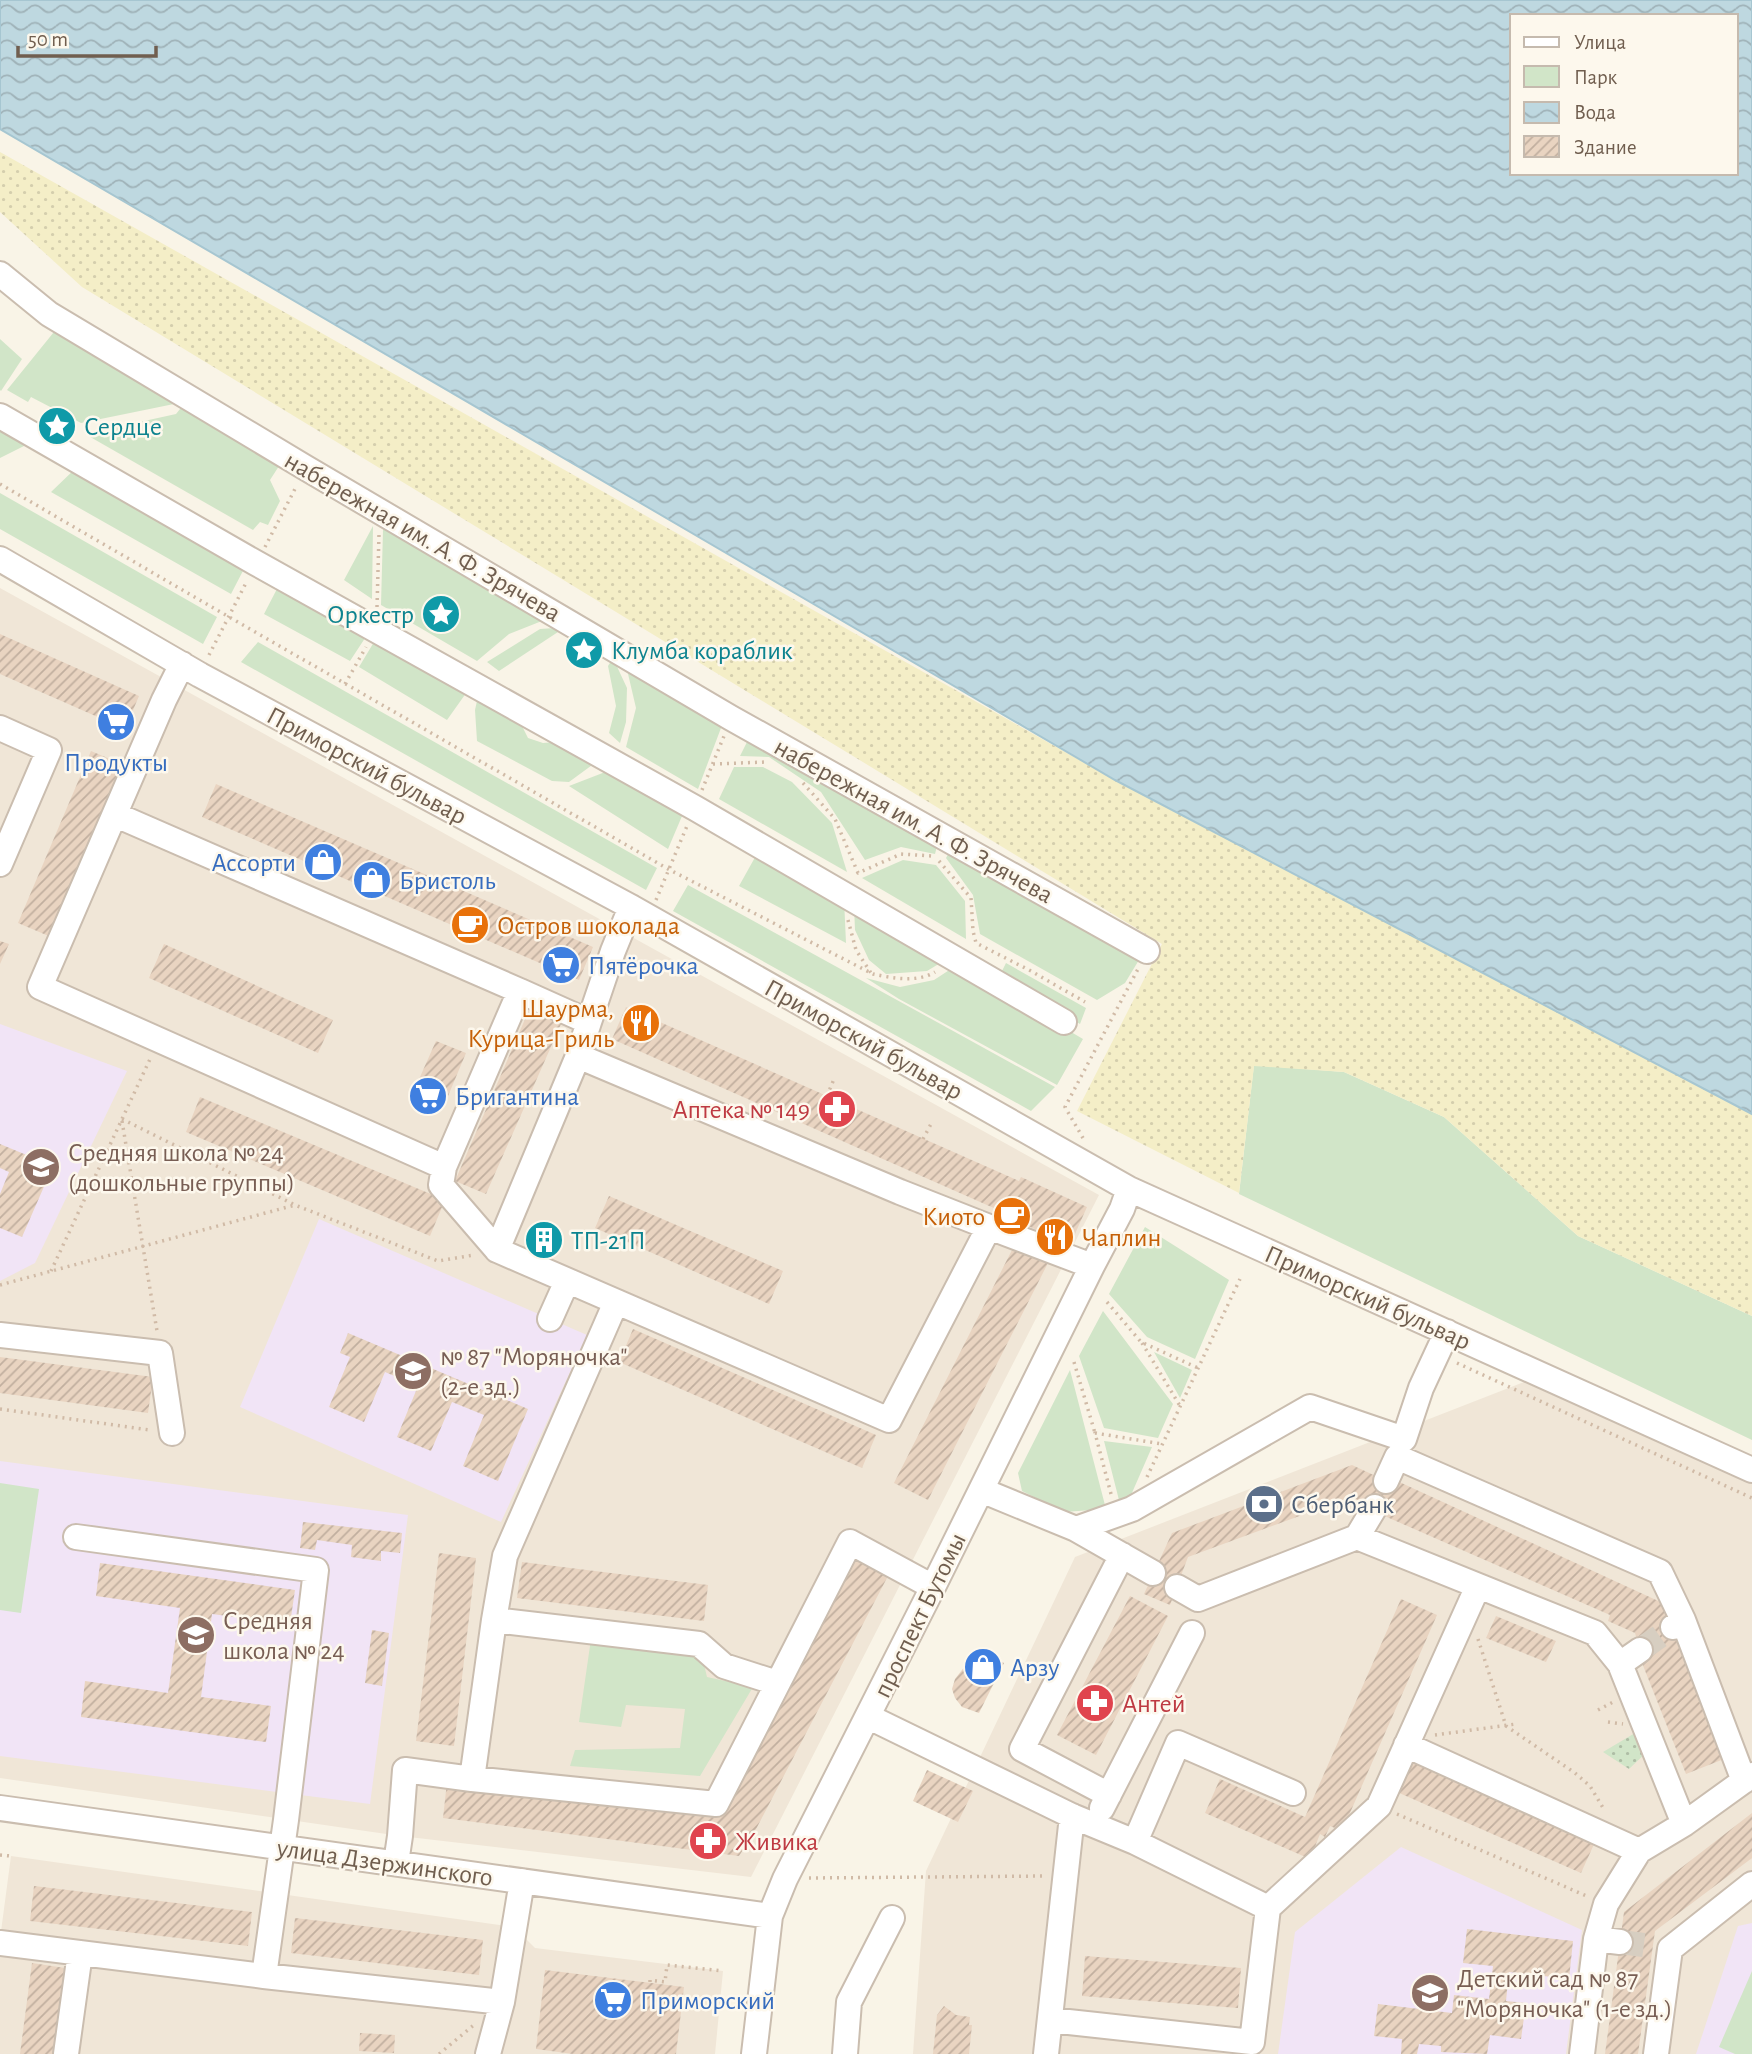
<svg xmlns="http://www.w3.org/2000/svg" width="1752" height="2054" font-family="'Alegreya Sans',sans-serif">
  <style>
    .residential { fill: #f0e6d7 }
    .education { fill: #f1e4f6 }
    .green { fill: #d1e5c8 }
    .sand { fill: url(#sand-dots) }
    .park { fill: url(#park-dots) }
    .water { fill: url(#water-waves); stroke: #a6c6d1; stroke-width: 2; fill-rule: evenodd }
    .building { fill: url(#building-hatch) }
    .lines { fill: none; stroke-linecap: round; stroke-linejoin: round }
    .minor-tunnel { stroke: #d7cec1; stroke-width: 24; stroke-dasharray: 24 12; stroke-linecap: butt }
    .minor-casing { stroke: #cabdaf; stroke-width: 28 }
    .path { stroke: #d0baa6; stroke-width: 3.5; stroke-dasharray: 2 5; stroke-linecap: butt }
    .minor { stroke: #fff; stroke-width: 24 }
    .labels { text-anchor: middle; stroke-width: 5; stroke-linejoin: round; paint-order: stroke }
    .culture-label { font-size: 26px; fill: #0d838f; stroke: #fdf8ed; text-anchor: start }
    .street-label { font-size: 26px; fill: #705e4f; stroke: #fdf8ed }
    .shop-label { font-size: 26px; fill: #366cbe; stroke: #fdf8ed; text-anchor: start }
    .food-label { font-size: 26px; fill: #c56008; stroke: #fdf8ed; text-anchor: start }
    .health-label { font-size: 26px; fill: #be3a42; stroke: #fdf8ed; text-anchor: start }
    .education-label { font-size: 26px; fill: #785e54; stroke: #fdf8ed; text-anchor: start }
    .service-label { font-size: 26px; fill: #4e5e75; stroke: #fdf8ed; text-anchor: start }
  </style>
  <defs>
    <pattern id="sand-dots" width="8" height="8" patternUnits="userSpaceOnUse" patternTransform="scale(1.75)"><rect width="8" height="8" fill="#f4eec7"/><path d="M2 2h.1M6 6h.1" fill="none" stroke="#d4cead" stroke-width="1.8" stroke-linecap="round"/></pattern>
    <pattern id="park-dots" width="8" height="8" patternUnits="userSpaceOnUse" patternTransform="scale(1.75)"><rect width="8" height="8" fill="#d1e5c8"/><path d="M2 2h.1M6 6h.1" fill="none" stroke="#aebda5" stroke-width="1.8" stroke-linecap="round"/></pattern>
    <pattern id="water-waves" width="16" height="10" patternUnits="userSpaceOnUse" patternTransform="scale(1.75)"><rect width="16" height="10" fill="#bed8e0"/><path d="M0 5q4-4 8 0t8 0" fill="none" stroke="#9fb2b8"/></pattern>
    <pattern id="building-hatch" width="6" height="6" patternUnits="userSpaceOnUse" patternTransform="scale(1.75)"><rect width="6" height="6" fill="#e9d4c1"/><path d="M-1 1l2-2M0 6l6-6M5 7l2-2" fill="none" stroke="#c1af9f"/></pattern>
  </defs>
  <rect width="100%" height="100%" fill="#f9f4e7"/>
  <path class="residential" d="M0,588L1099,1195L751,1877L400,1836L0,1778Z
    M1524,1382L1752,1483V2054H913L926,1871L1075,1557Z
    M11,1856L514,1927L535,1948L723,1971L715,2054H0V1939Z"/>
  <path class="education" d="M0,1024L127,1071L35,1263L0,1281Z
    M319,1219L587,1335L501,1522L240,1407Z
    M0,1461L408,1515L370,1804L0,1756Z
    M1401,1847L1582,1930L1566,2054H1278L1295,1932Z
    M1752,1923V2054H1696L1738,1926Z"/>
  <path class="green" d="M62,322L180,392L174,404L81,423L31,397L28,402L7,390Z
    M0,339L22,359L1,391L0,390Z
    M184,404L279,466L270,480L280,501L268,525L260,522L253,530L85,434L176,414Z
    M0,422L32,442L0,458Z
    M77,467L246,565L231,594L51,492Z
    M0,493L217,617L203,644L0,529Z
    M389,521L552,617L509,634L477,661L381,605L383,530Z
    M373,526L372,599L344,580Z
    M279,585L369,632L350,661L264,614Z
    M555,628L558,632L499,671L487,662L540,629Z
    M377,637L469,689L447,720L359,667Z
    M258,642L657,868L646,890L241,662Z
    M613,658L627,688L626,722L620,743L609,733L616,706L608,666Z
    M625,661L724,720L698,789L626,747L636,708Z
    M479,692L515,712L528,738L543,743L569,741L599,760L569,782L552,781L477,741L475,710Z
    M755,726L938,842L935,854L901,847L865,860L821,792L769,757L740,756Z
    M734,767H763L792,782L832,823L847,872L719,799Z
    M613,769L685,809L668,849L569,786Z
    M952,847L1142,955L1125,983L1097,1000L980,934L973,895L946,858Z
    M758,852L844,899L846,943L739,886Z
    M903,860L936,865L965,901L966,939L862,878Z
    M688,885L1055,1087L1031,1111L673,911Z
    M854,906L947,959L927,971L886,974L869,960L855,930Z
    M1006,963L1086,1008L1080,1024L1000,975Z
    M957,965L1083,1039L1057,1085L899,999L866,978L900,987L934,980Z
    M1254,1065L1344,1072L1444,1117L1578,1236L1752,1316V1440L1239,1194Z
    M1145,1227L1229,1280L1195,1359L1147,1337L1109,1294Z
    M1103,1311L1173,1404L1158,1438L1104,1428L1079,1356Z
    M1154,1352L1192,1370L1180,1398Z
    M1070,1370L1106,1509L1064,1512L1022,1491L1018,1473Z
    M1104,1441L1152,1447L1128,1502L1121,1508Z
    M0,1483L39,1489L21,1613L0,1610Z
    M591,1639L699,1644L707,1677L753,1687L700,1776L570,1766L575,1750L680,1748L685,1709L626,1705L621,1727L579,1722Z
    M1752,1971V2054H1735L1719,2047Z"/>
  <path class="sand" d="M0,152L1115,780L1752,1114V1316L1578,1236L1444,1117L1344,1072L1254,1066L1239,1193L1077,1111L1162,944L82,287L0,212Z"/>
  <path class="park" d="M1640,1730L1650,1749L1629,1769L1603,1752Z"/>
  <path class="water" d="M0,0H1752V1114L1115,780L0,129ZM1512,16H1736V173H1512Z"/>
  <path class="building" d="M0,634L139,696L125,729L0,674Z
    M91,751L124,765L51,937L18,923Z
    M216,784L593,947L579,980L202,817Z
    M0,941L9,944L0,964Z
    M164,944L333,1020L318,1053L149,978Z
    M626,1007L1019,1181L1021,1177L1087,1207L1070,1245L1004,1215L1005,1213L612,1039Z
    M529,1010L561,1024L486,1194L455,1181Z
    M436,1041L466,1053L443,1108L412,1095Z
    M200,1097L445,1200L430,1236L186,1132Z
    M0,1144L53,1166L22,1237L0,1228V1194L9,1172L0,1168Z
    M609,1196L783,1271L769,1304L595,1228Z
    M542,1226L556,1232L546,1253L533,1247Z
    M1014,1246L1048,1263L928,1500L894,1483Z
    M633,1329L876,1435L862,1468L619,1362Z
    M348,1333L528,1409L498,1481L463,1466L484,1415L452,1402L431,1451L397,1437L418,1386L385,1372L364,1422L329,1407L350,1357L340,1353Z
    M0,1357L153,1377L148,1413L0,1393Z
    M1352,1465L1393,1484L1395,1480L1667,1605L1679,1648L1681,1647L1724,1759L1686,1774L1642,1663H1644L1635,1633L1608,1621L1610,1615L1380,1514L1382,1510L1351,1497L1188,1557L1170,1605L1144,1594L1172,1533Z
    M303,1522L402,1533L400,1553L381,1551V1561L351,1557L352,1545L317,1540L315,1550L300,1548Z
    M439,1553L476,1558L454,1746L416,1741Z
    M853,1556L888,1576L754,1833L739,1856L443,1818L447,1782L720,1815Z
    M522,1562L708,1585L704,1621L517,1598Z
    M100,1563L295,1590L290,1624L212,1614L201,1697L271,1706L266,1742L81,1717L85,1681L168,1693L180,1608L96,1596Z
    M1130,1596L1168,1616L1096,1755L1057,1735Z
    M1401,1599L1437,1615L1342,1831L1330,1826L1325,1837L1320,1834L1310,1859L1205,1813L1220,1779L1305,1817Z
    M1496,1616L1556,1641L1546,1662L1486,1638Z
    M372,1630L389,1633L382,1686L365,1683Z
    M979,1648L1004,1663L979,1713L962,1707L955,1698L952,1689L955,1679Z
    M1411,1760L1595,1842L1581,1873L1397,1792Z
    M927,1770L973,1791L958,1822L913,1801Z
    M1752,1813V1858L1655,1931L1638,2054H1605L1624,1912Z
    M34,1886L252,1912L248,1946L30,1921Z
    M295,1918L483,1940L479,1975L291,1953Z
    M1467,1929L1573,1941L1569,1979L1509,1972L1506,2001L1526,2003L1521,2039L1490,2035L1487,2054L1441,2052V2046L1419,2044L1417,2054H1401L1402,2039L1374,2036L1378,2004L1452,2013L1454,1995L1489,1999L1493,1966L1463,1963Z
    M1085,1956L1241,1968L1238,2008L1082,1996Z
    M32,1963L65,1968L53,2054H20Z
    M545,1970L684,1987L676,2054H573L536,2049Z
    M944,2006L956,2015L970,2017L969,2025H972L969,2054H933L937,2015Z
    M360,2033L395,2035L394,2053L359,2051Z"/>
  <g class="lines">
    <path class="minor-tunnel" d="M1640,1650L1673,1627
      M1620,1942L1652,1946"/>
    <defs>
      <path id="minor" d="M0,274L49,314L306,468L731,718L1147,951
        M0,416L256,563L695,808L1064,1022
        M0,559L200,675L631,907L1129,1189L1752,1470
        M182,664L164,700L40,987L444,1167
        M0,728L49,750L0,864
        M116,815L520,991
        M589,1022L578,1056L497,1250L889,1420L989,1227L1092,1266
        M578,1056L900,1192L989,1227
        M497,1250L441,1185L444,1167L520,991L589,1022L613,951L631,907
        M550,1319L567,1281
        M0,1335L160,1353L172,1433
        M1386,1481L1397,1457L1660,1572L1683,1620
        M981,1490L1076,1529L1153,1573
        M1076,1529L1132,1509L1310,1407L1404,1439L1421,1388L1447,1332
        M76,1537L316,1570L286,1820L264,1976
        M1357,1537L1595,1633L1620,1664L1684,1824
        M1177,1587L1198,1599L1357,1537L1375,1507
        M494,1620L505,1556L616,1302
        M1673,1627L1683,1620L1744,1781
        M1620,1664L1640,1650
        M869,1717L1072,1816L1135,1842L1268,1908L1252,2042L1050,2020
        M1406,1745L1639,1851L1606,1904L1596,1939L1582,2054
        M472,1779L494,1620L699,1644L724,1666L777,1683
        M1109,1795L1022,1749L1122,1555
        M0,1808L770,1916
        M1102,1808L1192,1633
        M1135,1842L1178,1743L1293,1793
        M1639,1851L1684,1824L1752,1775
        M396,1863L400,1836L405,1770L472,1779L716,1804L850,1542L933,1587
        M1268,1908L1379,1806L1478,1586
        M1596,1939L1620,1942
        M0,1943L264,1976L502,2002
        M66,2054L80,1953
        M488,2054L502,2002L522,1881
        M754,2054L770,1916L785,1879L933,1587L1092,1266L1122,1209L1129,1189
        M845,2054L849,2002L892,1918
        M1046,2054L1072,1816
        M1656,2054L1670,1949L1752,1884"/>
    </defs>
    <use href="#minor" class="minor-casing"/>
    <path class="path" d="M0,484L229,617L670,870L873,974C892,978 917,983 935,972
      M265,547L297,485
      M377,607L379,534
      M209,655L247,581
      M345,684L366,647
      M713,764L766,762
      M803,783L835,819L858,873L901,854L932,856
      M702,790L724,736
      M939,861L971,898L973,931L976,943L1031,971L1085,1002
      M656,900L687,826
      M848,920L856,950L871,973
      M827,1096L834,1079
      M122,1119L295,1205L438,1261L474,1255
      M122,1121L157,1331
      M1083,1138L1065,1107L1138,969
      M923,1139L931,1124
      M51,1271L151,1057
      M0,1285L295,1205
      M1107,1302L1141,1342L1198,1368
      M1142,1343L1180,1406
      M1074,1362L1095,1433
      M1457,1363L1752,1498
      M0,1409L150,1430
      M1147,1477L1240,1279
      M1111,1494L1095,1433L1162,1444
      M1478,1639L1506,1726L1575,1773L1590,1786L1605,1811
      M1598,1710L1615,1701
      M1608,1722L1623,1724
      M1435,1735L1516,1724
      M1397,1814L1589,1897
      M0,1855L11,1856
      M809,1878L1046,1876
      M650,1982V1980L665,1982L667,1965L723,1971
      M439,2054L475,2024"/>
    <use href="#minor" class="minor"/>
  </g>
  <defs>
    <symbol id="sight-disc" viewBox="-11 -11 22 22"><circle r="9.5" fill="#0f9aa8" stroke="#fdf8ed"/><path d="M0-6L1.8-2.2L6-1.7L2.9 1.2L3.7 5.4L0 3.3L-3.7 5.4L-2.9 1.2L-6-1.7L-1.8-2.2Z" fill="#fff"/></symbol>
    <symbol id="supermarket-disc" viewBox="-11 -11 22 22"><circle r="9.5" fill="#3f7fe0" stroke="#fdf8ed"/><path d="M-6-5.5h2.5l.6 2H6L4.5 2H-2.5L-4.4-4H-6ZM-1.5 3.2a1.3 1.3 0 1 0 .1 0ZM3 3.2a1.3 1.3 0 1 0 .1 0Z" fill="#fff"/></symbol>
    <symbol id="shop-disc" viewBox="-11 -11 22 22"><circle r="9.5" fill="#3f7fe0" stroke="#fdf8ed"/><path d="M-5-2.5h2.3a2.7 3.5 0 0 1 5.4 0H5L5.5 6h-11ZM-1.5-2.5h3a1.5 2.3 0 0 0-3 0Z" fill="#fff"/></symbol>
    <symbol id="cafe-disc" viewBox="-11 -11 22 22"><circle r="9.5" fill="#e8710a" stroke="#fdf8ed"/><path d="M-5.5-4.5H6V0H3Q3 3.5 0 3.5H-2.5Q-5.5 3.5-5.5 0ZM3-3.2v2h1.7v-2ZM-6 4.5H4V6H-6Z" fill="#fff"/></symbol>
    <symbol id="restaurant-disc" viewBox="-11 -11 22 22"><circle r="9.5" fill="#e8710a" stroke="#fdf8ed"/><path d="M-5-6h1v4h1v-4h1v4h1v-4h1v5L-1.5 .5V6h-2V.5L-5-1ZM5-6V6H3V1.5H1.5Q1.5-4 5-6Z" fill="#fff"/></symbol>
    <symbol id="pharmacy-disc" viewBox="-11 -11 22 22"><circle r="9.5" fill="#e0444e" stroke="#fdf8ed"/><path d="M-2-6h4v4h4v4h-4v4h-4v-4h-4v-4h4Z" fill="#fff"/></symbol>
    <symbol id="school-disc" viewBox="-11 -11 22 22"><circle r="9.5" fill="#8d6e63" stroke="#fdf8ed"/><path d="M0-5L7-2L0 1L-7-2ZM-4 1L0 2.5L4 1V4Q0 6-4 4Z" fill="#fff"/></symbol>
    <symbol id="building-disc" viewBox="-11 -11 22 22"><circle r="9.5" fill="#0f9aa8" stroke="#fdf8ed"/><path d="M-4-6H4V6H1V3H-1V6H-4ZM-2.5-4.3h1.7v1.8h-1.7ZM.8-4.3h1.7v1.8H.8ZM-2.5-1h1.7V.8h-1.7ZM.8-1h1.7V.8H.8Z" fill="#fff"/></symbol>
    <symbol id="bank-disc" viewBox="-11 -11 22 22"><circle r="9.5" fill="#5c6f8a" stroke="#fdf8ed"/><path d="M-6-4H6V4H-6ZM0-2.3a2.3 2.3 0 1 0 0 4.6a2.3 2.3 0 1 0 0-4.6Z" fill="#fff"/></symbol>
  </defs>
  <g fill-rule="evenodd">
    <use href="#sight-disc" x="35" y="404" width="44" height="44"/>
    <use href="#sight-disc" x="419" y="592" width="44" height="44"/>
    <use href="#sight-disc" x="562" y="628" width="44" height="44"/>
    <use href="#supermarket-disc" x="94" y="700" width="44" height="44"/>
    <use href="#shop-disc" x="301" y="840" width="44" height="44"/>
    <use href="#shop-disc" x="350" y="858" width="44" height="44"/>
    <use href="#cafe-disc" x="448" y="903" width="44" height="44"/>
    <use href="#supermarket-disc" x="539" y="943" width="44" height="44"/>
    <use href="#restaurant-disc" x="619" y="1001" width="44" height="44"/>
    <use href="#supermarket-disc" x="406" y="1074" width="44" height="44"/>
    <use href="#pharmacy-disc" x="815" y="1087" width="44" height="44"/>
    <use href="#school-disc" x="19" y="1145" width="44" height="44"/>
    <use href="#cafe-disc" x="990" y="1194" width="44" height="44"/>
    <use href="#restaurant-disc" x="1033" y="1215" width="44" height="44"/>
    <use href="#building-disc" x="522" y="1218" width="44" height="44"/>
    <use href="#school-disc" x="391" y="1349" width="44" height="44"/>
    <use href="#bank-disc" x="1242" y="1482" width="44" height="44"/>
    <use href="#school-disc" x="174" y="1613" width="44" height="44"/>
    <use href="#shop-disc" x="961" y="1645" width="44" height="44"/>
    <use href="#pharmacy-disc" x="1073" y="1681" width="44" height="44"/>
    <use href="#pharmacy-disc" x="686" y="1819" width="44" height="44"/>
    <use href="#school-disc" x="1408" y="1971" width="44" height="44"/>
    <use href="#supermarket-disc" x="591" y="1978" width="44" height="44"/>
  </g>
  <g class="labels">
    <g class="culture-label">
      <text x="84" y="435">Сердце</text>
      <text x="414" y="623" text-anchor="end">Оркестр</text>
      <text x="611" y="659">Клумба кораблик</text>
      <text x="571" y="1249">ТП-21П</text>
    </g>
    <g class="street-label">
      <text transform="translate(423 536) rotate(30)" y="9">набережная им. А. Ф. Зрячева</text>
      <text transform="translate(367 765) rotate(28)" y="9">Приморский бульвар</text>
      <text transform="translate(914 820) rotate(29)" y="9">набережная им. А. Ф. Зрячева</text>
      <text transform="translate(864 1039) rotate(29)" y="9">Приморский бульвар</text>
      <text transform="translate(1368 1297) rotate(24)" y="9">Приморский бульвар</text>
      <text transform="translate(919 1615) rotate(-64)" y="9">проспект Бутомы</text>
      <text transform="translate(385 1862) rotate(8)" y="9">улица Дзержинского</text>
    </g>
    <g class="shop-label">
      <text x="116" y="771" text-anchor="middle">Продукты</text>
      <text x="296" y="871" text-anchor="end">Ассорти</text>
      <text x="399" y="889">Бристоль</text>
      <text x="588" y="974">Пятёрочка</text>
      <text x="455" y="1105">Бригантина</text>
      <text x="1010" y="1676">Арзу</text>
      <text x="640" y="2009">Приморский</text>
    </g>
    <g class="food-label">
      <text x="497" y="934">Остров шоколада</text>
      <text x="614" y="1017" text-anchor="end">Шаурма,<tspan x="614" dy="30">Курица-Гриль</tspan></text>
      <text x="985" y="1225" text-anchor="end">Киото</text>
      <text x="1082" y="1246">Чаплин</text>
    </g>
    <g class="health-label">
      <text x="810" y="1118" text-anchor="end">Аптека № 149</text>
      <text x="1122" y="1712">Антей</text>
      <text x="735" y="1850">Живика</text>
    </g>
    <g class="education-label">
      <text x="68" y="1161">Средняя школа № 24<tspan x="68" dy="30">(дошкольные группы)</tspan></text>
      <text x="440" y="1365">№ 87 "Моряночка"<tspan x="440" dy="30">(2-е зд.)</tspan></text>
      <text x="223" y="1629">Средняя<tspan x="223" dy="30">школа № 24</tspan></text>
      <text x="1457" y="1987">Детский сад № 87<tspan x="1457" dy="30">"Моряночка" (1-е зд.)</tspan></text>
    </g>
    <g class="service-label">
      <text x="1291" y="1513">Сбербанк</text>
    </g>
  </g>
  <rect x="1510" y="14" width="228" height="161" fill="#fdf8ed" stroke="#c5baae" stroke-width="2"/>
  <rect x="1524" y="37" width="35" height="10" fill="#ffffff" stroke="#c5baae" stroke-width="2"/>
  <text x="1574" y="49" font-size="21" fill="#705e4f">Улица</text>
  <rect x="1524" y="66" width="35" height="21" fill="#d1e5c8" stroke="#c5baae" stroke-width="2"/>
  <text x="1574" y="84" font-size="21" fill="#705e4f">Парк</text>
  <rect x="1524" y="102" width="35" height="21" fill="url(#water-waves)" stroke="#c5baae" stroke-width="2"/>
  <text x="1574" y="119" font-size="21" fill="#705e4f">Вода</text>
  <rect x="1524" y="136" width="35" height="21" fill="url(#building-hatch)" stroke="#c5baae" stroke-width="2"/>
  <text x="1574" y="154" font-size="21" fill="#705e4f">Здание</text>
  <path d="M18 46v10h138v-10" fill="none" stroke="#705e4f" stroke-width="3.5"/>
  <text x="28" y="46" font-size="21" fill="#705e4f" stroke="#fdf8ed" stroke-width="5" paint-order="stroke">50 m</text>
</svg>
